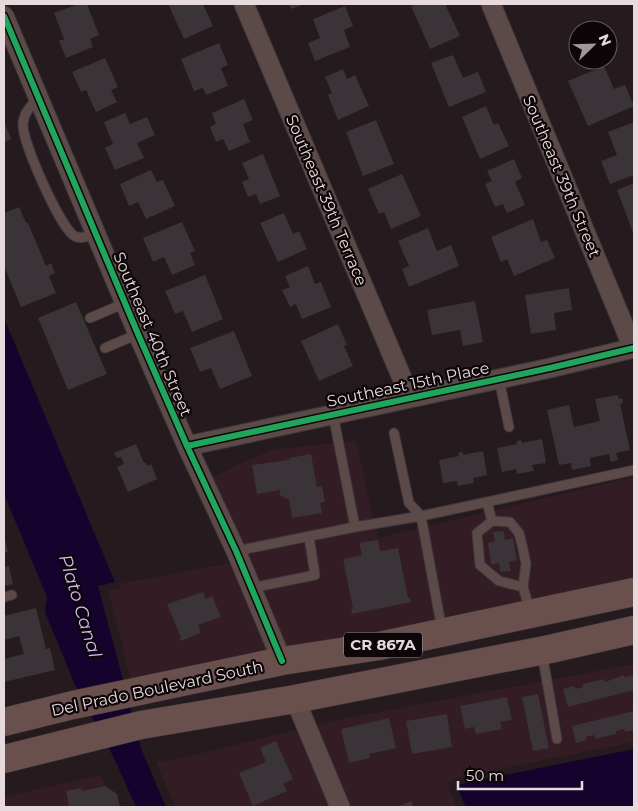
<svg xmlns="http://www.w3.org/2000/svg" width="638" height="811" font-family="Montserrat,sans-serif">
  <style>
    .built { fill: #331c23 }
    .water { fill: #15022d }
    .building { fill: #3a3337 }
    .lines { fill: none; stroke-linecap: round; stroke-linejoin: round }
    .service-casing { stroke: #3f373a; stroke-width: 11 }
    .minor-casing { stroke: #3f373a; stroke-width: 21 }
    .primary-casing { stroke: #3f373a; stroke-width: 29 }
    .service { stroke: #5c4a48; stroke-width: 9 }
    .minor { stroke: #5c4a48; stroke-width: 19 }
    .primary { stroke: #69504d; stroke-width: 28 }
    .cycleway-casing { stroke: #0d0608; stroke-width: 9 }
    .cycleway { stroke: #20a55d; stroke-width: 6 }
    .labels { text-anchor: middle; stroke-width: 4.5; stroke-linejoin: round; paint-order: stroke }
    .shield { fill: #0d0608; stroke: #a69a9d; stroke-width: 1 }
    .shield-label { font-size: 15px; font-weight: bold; fill: #e7dadd }
    .street-label { font-size: 16px; fill: #e7dadd; stroke: #0d0608 }
    .water-label { font-size: 18px; font-style: italic; fill: #cdbbfb; stroke: #0d0608 }
  </style>
  <rect width="100%" height="100%" fill="#251b1e"/>
  <path class="built" d="M356,441L378,538L634,477V583L132,683L108,591L119,588L123,583L241,561L207,481L241,463L275,449Z
    M634,664V742L455,778L451,780L448,786L457,807H175L156,762L178,759L336,720Z
    M101,775L116,807H4V797Z"/>
  <path class="water" d="M4,318L115,582L98,586L142,751L166,807H136L114,758L75,685L45,612L47,597L4,494Z
    M634,749V807H466L456,785Z"/>
  <path class="building" d="M78,4H87L99,35L90,39L93,47L66,58L59,41L64,39L54,13Z
    M168,4H203L213,26L184,39Z
    M289,4H305L291,9Z
    M417,4H445L460,36L430,49L411,6Z
    M345,6L353,26L344,30L350,47L315,61L308,43L320,38L313,19Z
    M219,43L228,65L221,68L228,86L206,95L203,88L194,91L181,59Z
    M453,55L463,78L478,72L486,92L449,107L431,63Z
    M105,58L118,87L111,90L117,102L96,112L86,90L81,92L72,72Z
    M604,66L614,89L625,85L634,106L588,126L568,81Z
    M343,69L347,79L355,75L369,106L338,120L328,95L332,93L325,77Z
    M244,99L253,120L243,124L250,142L229,151L223,139L216,142L210,127L216,124L212,113Z
    M486,106L494,125L498,123L509,146L480,159L462,117Z
    M125,113L130,124L147,117L155,135L137,143L144,158L115,170L105,148L113,144L104,122Z
    M376,120L394,164L363,176L346,132Z
    M4,121L11,139L4,142Z
    M634,122V175L610,184L601,161L617,155L608,132Z
    M263,154L280,196L260,204L256,194L248,197L242,182L249,179L242,163Z
    M514,159L522,178L515,182L525,205L507,213L503,204L495,207L485,184L492,181L487,171Z
    M151,170L157,182L163,180L175,206L146,219L138,202L129,206L120,184Z
    M402,174L421,216L391,229L384,212L379,214L368,189Z
    M634,183V235L617,190Z
    M19,207L26,223H28L46,266L51,263L55,273L49,276L56,293L21,307L4,266V213Z
    M284,213L293,234L299,231L307,249L278,262L260,223Z
    M533,219L541,242L547,240L555,258L514,276L507,259L501,262L491,237Z
    M182,222L195,251L190,253L195,265L172,275L164,257L153,262L143,238Z
    M428,228L437,251L451,245L459,266L409,287L402,269L409,266L398,241Z
    M308,266L315,284L321,282L331,307L302,319L296,304L290,307L282,290L290,287L285,276Z
    M205,275L223,319L192,332L183,311L175,314L165,291Z
    M569,288L572,310L554,313L556,330L531,334L525,295Z
    M475,301L483,342L463,346L460,330L432,335L427,310Z
    M76,302L107,374L68,390L38,318Z
    M338,324L347,345L344,346L353,366L319,381L301,341Z
    M234,331L252,376L220,389L211,368L200,372L190,348Z
    M618,395L619,399L622,398L623,403L620,404L630,450L616,453L618,460L611,462L609,454L590,458L591,466L572,470L571,463L559,465L547,410L569,405L574,427L600,421L595,399Z
    M542,439L546,463L532,465L534,471L517,474L516,469L502,472L497,448L517,444V441L521,440L522,443Z
    M136,444L144,463H146L147,466L151,464L157,479L128,492L117,467L124,464L121,457L117,458L114,453Z
    M483,451L487,475L473,478L474,483L458,486L457,481L443,483L439,460L459,456L458,453L463,452V455Z
    M311,454L317,487L322,486L325,502L320,503L322,513L292,518L289,499H286L280,495V490L257,494L252,465L289,460V458Z
    M504,531L505,540L513,538L517,560L509,562L511,571L500,572L499,563L491,565L488,543L495,541L493,532Z
    M4,535L8,552L4,553Z
    M378,540L380,551L398,548L408,598H410L411,602L352,614L351,609H353L343,559L362,555L359,543Z
    M9,566L13,584L4,586V567Z
    M203,592L206,599L212,596L221,617L198,625L201,633L181,641L179,639L181,638L167,604Z
    M36,608L46,649L50,648L55,670L4,682V659L24,654L19,636L4,640V616Z
    M624,675L625,677L634,675V690L568,707L563,689L574,686L575,689L583,687V684L604,679L605,682Z
    M538,694L549,748L533,751L522,697Z
    M507,697L512,720L500,722L502,729L476,734L474,727L465,729L460,706Z
    M634,711V730L625,732L624,729L616,731V734L595,739L594,735L586,737L587,740L576,743L572,726Z
    M447,714L452,747L412,754L406,721Z
    M389,718L396,748L369,754L370,758L349,763L341,729Z
    M276,741L293,779L283,784L287,791L253,806L239,773L266,762L260,748Z
    M105,786L117,794L120,807H69L66,791L81,788L82,791Z
    M411,801L414,807H397Z"/>
  <g class="lines">
    <defs>
      <path id="service" d="M38,98C31,106 24,112 23,124C22,142 59,224 73,235C79,240 89,236 95,234
        M90,318L125,303
        M105,348L138,334
        M499,379L509,427
        M394,433L409,503L421,516L442,630
        M487,502L634,470
        M355,527L421,516L487,502L492,521
        M236,551L355,527L333,414
        M523,587L499,581L480,565L477,533L492,521L510,522L519,533L523,549L526,564L523,587L530,611
        M251,588L315,575L309,537
        M4,597L12,595
        M542,653L557,739"/>
      <path id="minor" d="M244,4L410,397
        M491,4L633,348
        M4,16L138,334L187,446L236,551L282,661
        M187,446L550,368L634,348
        M295,699L340,807"/>
      <path id="primary" d="M4,722L73,705L282,661L379,646L634,592
        M4,759L141,725L295,699L550,649L634,630"/>
    </defs>
    <use href="#service" class="service-casing"/>
    <use href="#minor" class="minor-casing"/>
    <use href="#primary" class="primary-casing"/>
    <use href="#service" class="service"/>
    <use href="#minor" class="minor"/>
    <use href="#primary" class="primary"/>
    <defs>
      <path id="cycleway" d="M4,16L138,334L187,446L236,551L282,661
        M187,446L550,368L634,348"/>
    </defs>
    <use href="#cycleway" class="cycleway-casing"/>
    <use href="#cycleway" class="cycleway"/>
  </g>
  <g class="labels">
    <rect class="shield" x="344" y="632.5" width="78" height="25" rx="4"/>
    <g class="shield-label">
      <text x="383" y="650">CR 867A</text>
    </g>
    <g class="street-label">
      <text transform="translate(562 176) rotate(67)" y="6">Southeast 39th Street</text>
      <text transform="translate(327 200) rotate(67)" y="6">Southeast 39th Terrace</text>
      <text transform="translate(153 334) rotate(67)" y="6">Southeast 40th Street</text>
      <text transform="translate(408 384) rotate(-12)" y="6">Southeast 15th Place</text>
      <text transform="translate(157 688) rotate(-12)" y="6">Del Prado Boulevard South</text>
    </g>
    <g class="water-label">
      <text transform="translate(80 606) rotate(73)" y="6">Plato Canal</text>
    </g>
  </g>
  <rect width="638" height="811" fill="none" stroke="#e7dadd" stroke-width="10"/>
  <g transform="translate(593 45) rotate(67)"><circle r="24" fill="#0d0608" stroke="#645b5d"/>
  <path d="M0-4L9 19L0 12L-9 19Z" fill="#a3979a"/>
  <text y="-8" font-size="14" font-weight="bold" text-anchor="middle" fill="#e7dadd">N</text>
  </g>
  <path d="M458 781v8h124v-8" fill="none" stroke="#e7dadd" stroke-width="2.5"/>
  <text x="466" y="781" font-size="15" fill="#e7dadd" stroke="#0d0608" stroke-width="4" paint-order="stroke">50 m</text>
</svg>
